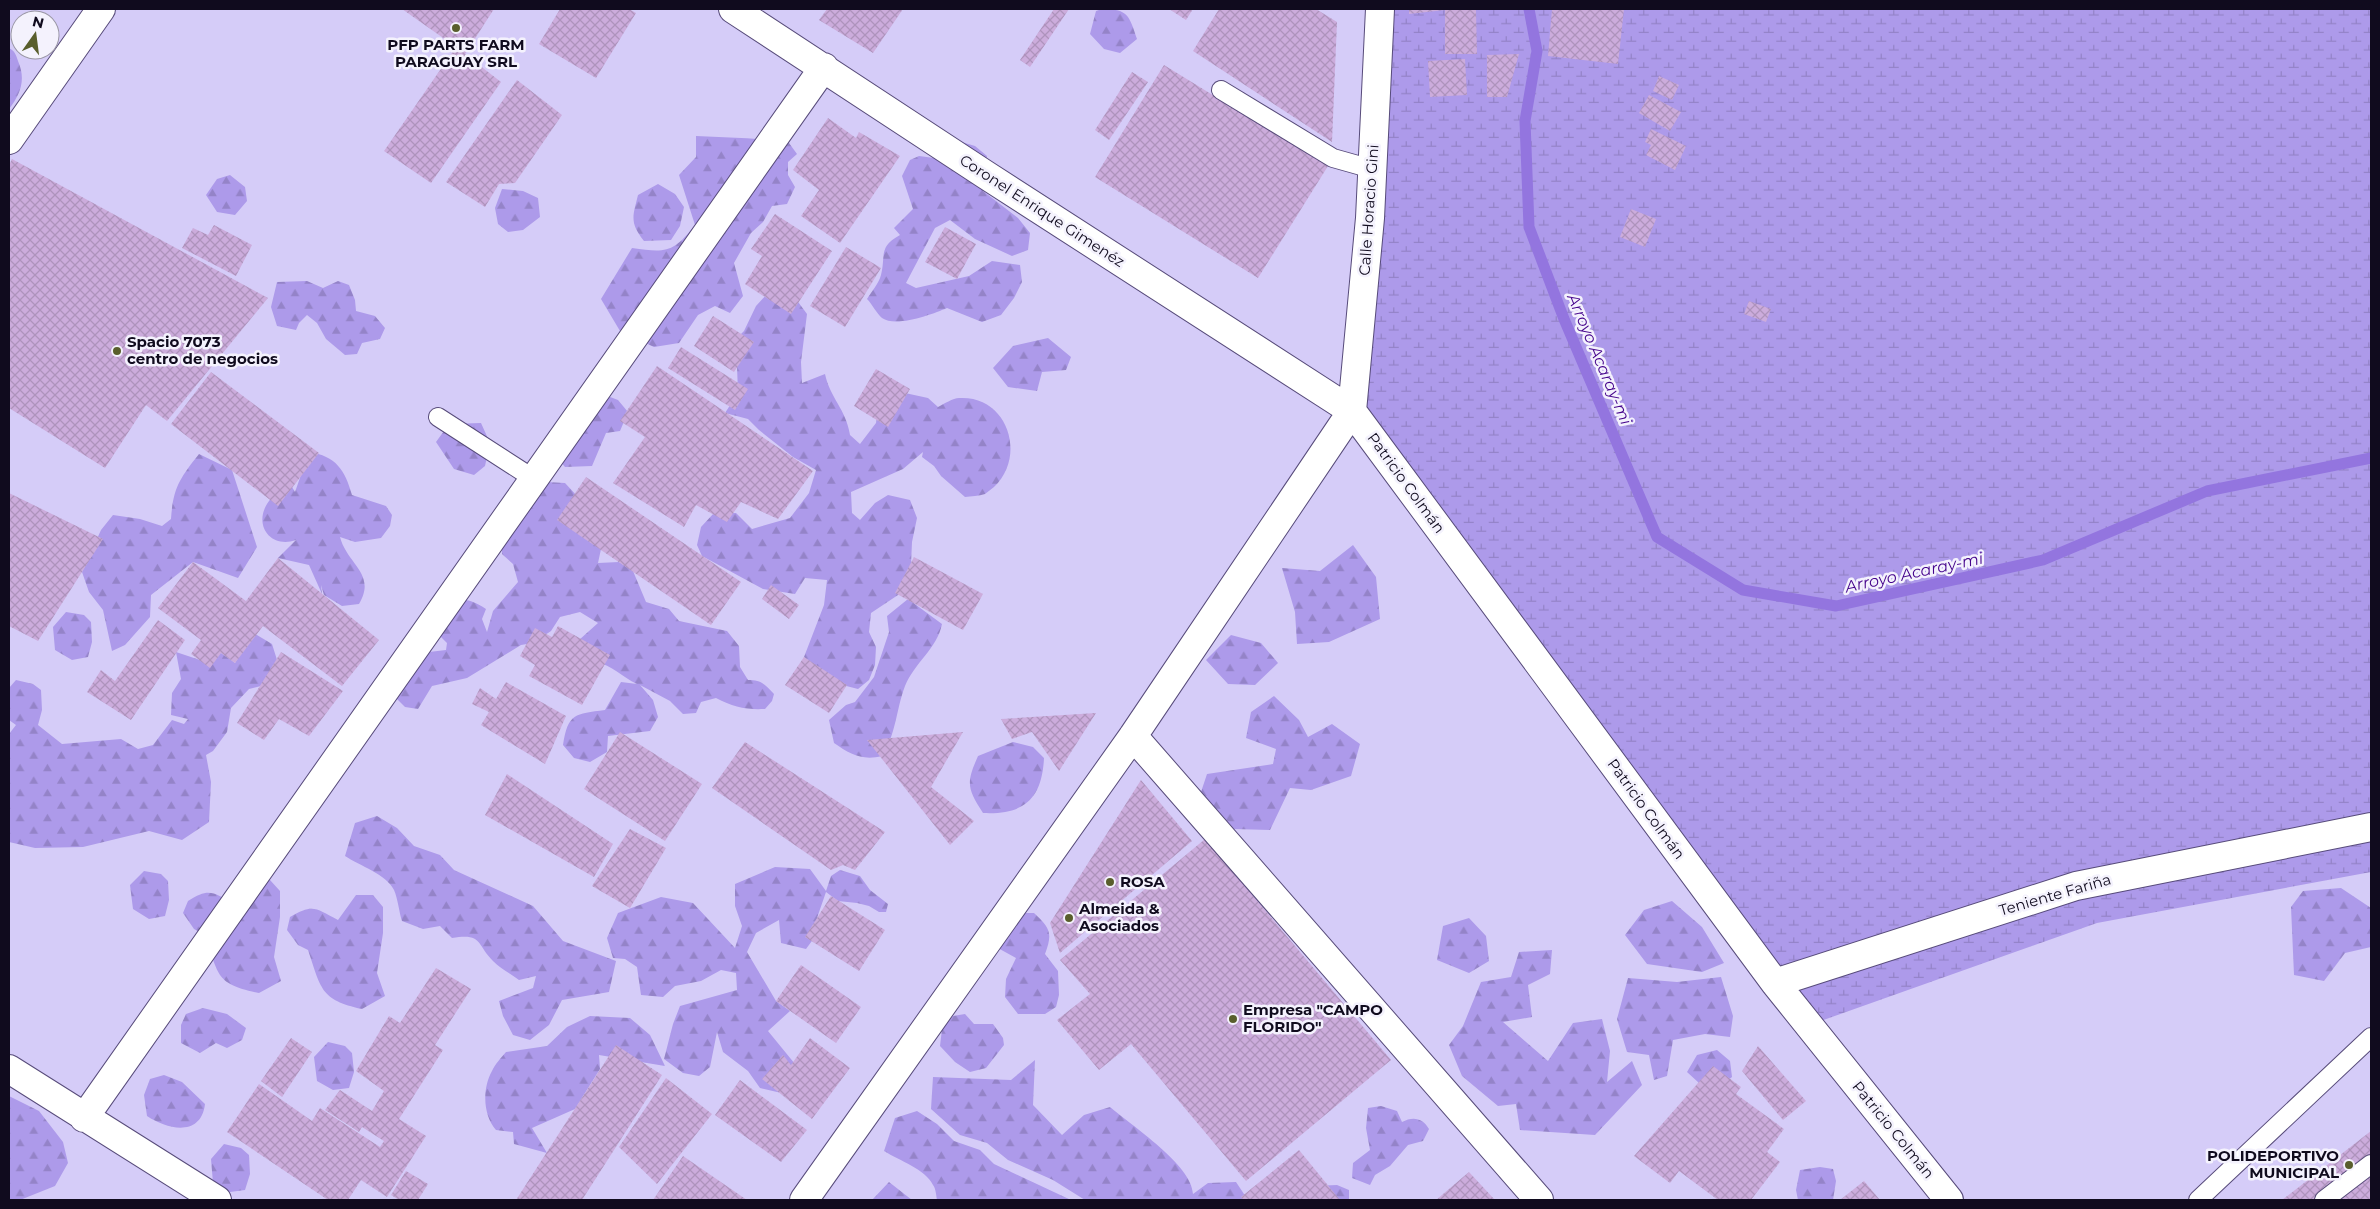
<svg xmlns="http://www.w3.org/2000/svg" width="2380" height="1209" font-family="Montserrat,sans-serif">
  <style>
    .forest { fill: url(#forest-firs) }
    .wetland { fill: url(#wetland-marsh) }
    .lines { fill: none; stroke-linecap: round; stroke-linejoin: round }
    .stream { stroke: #9375df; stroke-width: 11 }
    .building { fill: url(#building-cross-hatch) }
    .service-casing { stroke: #574b7a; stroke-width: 20 }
    .minor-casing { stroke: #574b7a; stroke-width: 30 }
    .tertiary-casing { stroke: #574b7a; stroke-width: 30 }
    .service { stroke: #fff; stroke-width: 18 }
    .minor { stroke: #fff; stroke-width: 28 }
    .tertiary { stroke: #fff; stroke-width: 28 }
    .poi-dot { fill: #595e2c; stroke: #f4f2fd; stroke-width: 2 }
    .labels { text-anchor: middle; stroke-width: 5; stroke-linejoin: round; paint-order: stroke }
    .poi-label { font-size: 15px; font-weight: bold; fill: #100b1e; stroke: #f4f2fd; text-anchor: start }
    .street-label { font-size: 15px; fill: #100b1e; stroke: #f4f2fd }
    .water-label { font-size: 16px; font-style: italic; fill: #44038b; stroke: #f4f2fd }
  </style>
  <defs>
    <pattern id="forest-firs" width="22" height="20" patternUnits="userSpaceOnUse" patternTransform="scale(1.25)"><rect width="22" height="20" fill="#ad9aea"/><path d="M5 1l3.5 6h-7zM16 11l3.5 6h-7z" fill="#9483c8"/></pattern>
    <pattern id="wetland-marsh" width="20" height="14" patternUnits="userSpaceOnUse" patternTransform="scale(1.25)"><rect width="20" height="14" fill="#ad9aea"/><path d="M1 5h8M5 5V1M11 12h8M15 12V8" fill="none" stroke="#9483c8"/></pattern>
    <pattern id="building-cross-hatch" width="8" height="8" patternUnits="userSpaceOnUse" patternTransform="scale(1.25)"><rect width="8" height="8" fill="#ccacdc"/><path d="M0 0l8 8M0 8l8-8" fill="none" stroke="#ae93bc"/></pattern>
  </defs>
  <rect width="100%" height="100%" fill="#d5ccf8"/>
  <path class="forest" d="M1102,9C1128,9 1129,15 1137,39L1120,53L1104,49L1090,34L1096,11Z
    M9,48C15,51 16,55 18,61C26,79 21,94 9,109Z
    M696,136C727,138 758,137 789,143L797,154L788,162V175L795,187L787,204L772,206L763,222L751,233L734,263L743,296L730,313L715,306L698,315L679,343L654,347L620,331L601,299L632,248C666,253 673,253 695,225L679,175L696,157Z
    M955,140L975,146L987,156L983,191L1018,218L1030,233L1028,250L1012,256L975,239L950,220L935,228L906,283L916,288L969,276L992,261L1020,265L1022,282L1014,298L1001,315L982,322L947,308C933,314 896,328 882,318C877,314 872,304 867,299C872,291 879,283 881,275C886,255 878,247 900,235L894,228L913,209L902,176L910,160L919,156L934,158Z
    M230,175L245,187L247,201L235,215L217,212L206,195L217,179Z
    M658,184L675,194L684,207L680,226L671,240L644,241C629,222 633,216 638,195Z
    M502,189L523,191L538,198L540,217L523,230L508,232L498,224L495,208Z
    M307,281L323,288L338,281L349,285L355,300L356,311L375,316L385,328L380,339L362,343L357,354L345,355L326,339L317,323L307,315L299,323L296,330L277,326L271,307L277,282Z
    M768,293L793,295L807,314L801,362L802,383L825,374C830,398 846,409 850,435L860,444L876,423L878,411L905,393L928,398L938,407C944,404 953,398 959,398C1008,395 1027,456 994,487C991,489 988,492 985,494C979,496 971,496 965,497L941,476L934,466L922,457L923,452L903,469L851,492L852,513L860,520L875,503L888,495L910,500L917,518L912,542L910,587L871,613L869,632L876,647L875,665L869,680L858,689L823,680L804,657L824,605L827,580L805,578L795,594L763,589L702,556L697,545L701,527L714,513H736L752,529L790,518L809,493L816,470L793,457L759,430L748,419L725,413L738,393L737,366L721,354L744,331L756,306Z
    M1048,338L1071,357L1066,370L1042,372L1037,391L1008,387L993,368L1013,346Z
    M605,395L618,400L628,412L620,431L606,433L592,466L565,467L554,454L558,421Z
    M481,423L490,443L485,466L474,475L454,469L436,442L449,424Z
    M309,452C336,456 345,470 352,495L386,506L392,515L390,526L381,538L355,542L340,537C347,564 377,574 359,604L342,606L324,595L321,585L322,594L309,565L278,558L296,540C270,549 252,524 269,501C273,495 286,491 292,487L295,492Z
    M199,454L232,470L257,547L238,578L193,562L151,595L150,617L125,645L112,651L103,610L89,592L82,572L101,530L113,515L140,519L162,526L171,519C173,488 180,478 199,454Z
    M547,482L565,483L578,497L601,549L598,563L619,562L633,571L646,602L669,609L679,621L727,631L739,646L740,667L748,680C761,680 765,684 774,694L772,701L765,709C746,710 733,707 716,698L701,702L696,713L683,714L670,701L640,685L653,700L658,717L650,731L608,736L607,752L590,762L574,758L563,745C568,713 575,714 605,710L621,682L637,684C622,677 612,665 596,662L579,640L598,623L580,612L560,617L551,631L533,643L521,645L467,678L432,686L418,709L405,707L397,699V685L429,652L446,650L447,643L441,637L437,616C456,599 463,594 486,609L482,619L487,632L493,611L518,582L513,564L502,554V541L524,519L528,505Z
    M1353,545L1376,577L1380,619L1329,642L1297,644L1295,612L1282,568L1320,571Z
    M908,599L942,624C937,649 914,663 905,686C896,710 896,735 882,756C862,761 850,754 834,743L829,720L846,705L855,702L874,677L889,632L887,616Z
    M66,612L84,615L91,622L92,642L88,657L72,660L55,650L53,627Z
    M252,632L272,644L278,663L273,683L249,689L231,708L227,732L213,751L206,755L211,782L209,822L182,840L149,831L83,847L35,848L9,842V734L16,725L9,720V688L16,680L33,684L41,690L42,710L38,725L62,744L121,739L138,749L153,745L172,720L184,724L188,719L171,715L172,693L181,679L176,652L200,660L221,653L235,663Z
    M1231,635L1261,643L1278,663L1255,685L1228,684L1206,660Z
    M1274,696L1299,720L1308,737L1332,724L1360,744L1351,776L1311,790L1290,788L1270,830L1233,829L1201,792L1207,774L1273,764L1276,749L1246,738L1251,712Z
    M1013,742L1033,747L1044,758C1042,799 1024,815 983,813C967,788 966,783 978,756Z
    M377,816L397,828L414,846L440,855L454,870L533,906L563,941L616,961L609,992L562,1000L549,1025L530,1040L513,1035L503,1016L499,1001L533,988L536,976L519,980C511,974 501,969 493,961C476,944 483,933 452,938L440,926L423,929L402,921C399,912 398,899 394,890C386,874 360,866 345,856L355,823Z
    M775,867L810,869L826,891L831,876L840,870L860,876L870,890L888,904L886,912H879L869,906L857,903L838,901L826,892L817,918V934L806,949L781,943L779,920L756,933L747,952L776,1001L790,1011L768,1031L804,1075L790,1095L760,1088L748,1071L723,1052L717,1032L710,1067L699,1076L683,1073L664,1059L673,1024L680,1006L737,990L736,973L721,970L701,981L675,986L663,997L641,995L637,967L625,959L613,958L607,938L618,913L661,897L693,903L735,948L742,926L735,906V884Z
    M144,871L161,874L168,881L169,900L165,916L149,919L133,909L130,885Z
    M252,879L270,880L280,891V917L274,957L281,981L259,993C214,984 219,974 205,935L194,929L183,913L188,901C210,887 213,893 235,904Z
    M2341,888L2371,908V947L2345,953L2324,981L2294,975L2291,907L2303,891Z
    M356,895H373L383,907V933L377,973L385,996L362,1009C320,1000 321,988 308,950L298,945L287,930L290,917C314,903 316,909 338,920Z
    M1672,901L1702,927L1724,963L1702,972L1647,964L1625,935L1644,910Z
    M1008,913H1034C1050,928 1053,933 1045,954L1058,971L1059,995L1056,1007L1045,1014H1018L1005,997L1006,979L1016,958L996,947Z
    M1469,918L1486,936L1489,961L1469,973L1437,960L1443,926Z
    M1552,950L1550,974L1528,985L1532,1017L1503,1022L1548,1061L1573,1023L1602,1019L1610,1051L1607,1082L1632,1061L1642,1085L1595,1135L1520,1130L1516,1104L1498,1106L1462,1076L1449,1045L1463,1026L1481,982L1511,977L1519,952Z
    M1721,977L1733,1016L1730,1037L1705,1034L1673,1040L1667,1076L1654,1080L1649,1055L1627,1052L1617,1019L1628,978L1677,982Z
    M203,1008L227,1014L246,1028L242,1040L227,1048L216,1043L200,1053L181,1043V1025L186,1014Z
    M965,1014L974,1024H993L1003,1038L1004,1045L986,1068L970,1072L955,1062L940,1046L942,1029L953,1016Z
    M590,1016L630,1018L650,1035L665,1066L599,1055L600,1069L575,1109L532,1128L547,1153L514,1144L513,1132L496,1130C483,1115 482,1089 492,1071C495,1064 501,1058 506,1052L547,1046L567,1027Z
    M328,1042L345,1046L352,1053L354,1072L349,1088L333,1090L317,1081L314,1057Z
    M1717,1050L1730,1061L1732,1077L1721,1086L1699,1083L1687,1072L1697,1055Z
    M1035,1060L1033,1105L1062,1135L1084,1115L1110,1107C1132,1126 1192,1165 1193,1194L1208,1183L1236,1182L1248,1200H1085L1053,1180L1008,1160L987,1143L960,1135L931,1109L933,1077L1011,1080Z
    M164,1075L182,1082L205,1104C201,1137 168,1130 147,1116L144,1095L150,1079Z
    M9,1096L39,1111L63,1142L68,1163L55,1186L20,1200H9Z
    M1381,1106L1397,1111L1402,1122C1413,1116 1423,1118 1429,1129L1423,1141L1408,1145L1390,1166L1375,1175L1370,1185L1352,1178L1353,1163L1370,1150L1366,1128L1368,1108Z
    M917,1111L937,1124L954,1141L980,1150L994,1164L1071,1200H937C936,1195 936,1189 933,1185C925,1169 900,1161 884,1151L895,1118Z
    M224,1144L241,1148L249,1155L250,1174L245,1190L230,1192L213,1183L211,1159Z
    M1820,1167L1833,1169L1836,1181L1833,1200H1798L1796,1190L1800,1170Z
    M889,1182L912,1200H872Z
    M1337,1185L1349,1190V1200H1291V1187Z"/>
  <path class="wetland" d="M1375,9H2371V872L2097,923L1815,1023L1347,417Z"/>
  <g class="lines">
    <path class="stream" d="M1529,9L1537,51L1525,121L1529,227L1564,319L1657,537L1743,590L1836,606L2043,560L2207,491L2371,458"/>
  </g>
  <path class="building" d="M402,9H494L465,54L501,82L431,183L384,151L456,47Z
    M560,9H629L636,13L596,78L539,44Z
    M827,9H903L873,53L819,20Z
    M1054,9H1069L1030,67L1020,60Z
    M1169,9H1193L1186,20Z
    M1219,9H1316L1337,22L1332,142L1193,51Z
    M1409,9H1445V10L1409,14Z
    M1552,9H1624L1618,64L1548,56Z
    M1445,10H1476L1477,54H1445Z
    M1519,54L1507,97H1487V55Z
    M1465,59L1467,95L1430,97L1428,61Z
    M1164,65L1328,166L1258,278L1095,177Z
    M1132,72L1148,82L1109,140L1095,130Z
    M1659,76L1679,85L1672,100L1653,91Z
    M517,80L562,115L515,183L499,184L485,207L446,182Z
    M1649,95L1681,112L1670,131L1639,113Z
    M828,118L856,138L859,132L900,156L840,243L801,216L819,190L793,170Z
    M1651,129L1686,146L1675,170L1646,155L1651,145L1645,142Z
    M12,159L268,298L167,421L146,405L105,468L9,408V165Z
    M1631,209L1656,219L1645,247L1620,237Z
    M775,214L832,251L791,314L745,284L762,256L751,249Z
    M214,225L252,245L236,276L182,248L193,228L208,235Z
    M945,227L976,244L957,279L925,262Z
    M846,247L881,268L845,327L810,306Z
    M1749,301L1771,309L1766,322L1744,314Z
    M713,316L754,342L734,372L694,346Z
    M681,347L748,389L735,410L668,368Z
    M657,366L813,471L778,519L741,502L727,522L696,505L684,527L613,483L645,437L620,421Z
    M876,369L910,389L888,427L854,406Z
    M211,372L319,453L278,506L171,424Z
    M586,477L741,582L711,625L557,520Z
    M9,493L103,539L38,641L9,626Z
    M914,557L983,594L963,630L895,593Z
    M278,558L379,640L342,686L263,626L235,663L221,653L210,668L191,654L201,640L158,608L193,562L246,601Z
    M771,585L799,605L789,619L762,599Z
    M158,620L185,640L131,720L87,692L101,670L115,681Z
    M558,626L610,655L582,705L529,676L535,665L520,656L535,628L552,637Z
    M281,652L343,691L309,736L279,719L264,740L237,723Z
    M804,657L847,685L829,713L785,685Z
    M506,682L566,716L545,764L481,725L489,712L472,704L480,688L496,699Z
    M1096,713L1059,771L1032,732L1012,739L1001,719Z
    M620,732L702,784L665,841L584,789Z
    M963,732L931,787L974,821L950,845L867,740Z
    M745,742L885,832L855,870L843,865L831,870L712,788Z
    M507,774L613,844L594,877L485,815Z
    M1141,780L1192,841L1060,953L1050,923Z
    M630,829L666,848L630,908L592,886Z
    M1205,839L1391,1060L1246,1181L1131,1044L1099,1070L1057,1020L1090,994L1060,960Z
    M831,896L885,930L859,971L805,937Z
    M801,965L861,1007L836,1043L776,1001Z
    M436,968L471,989L435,1045L443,1050L399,1119L426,1136L387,1197L361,1180L348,1200H328L227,1132L259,1084L312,1121L320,1108L380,1147L384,1141L362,1127L359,1132L325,1110L340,1090L372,1111L384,1091L356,1071L389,1016L400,1023Z
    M291,1038L312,1052L282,1097L261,1081Z
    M810,1038L850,1068L812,1119L762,1079L783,1055L791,1065Z
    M616,1045L662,1075L582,1200H516Z
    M1758,1046L1806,1101L1783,1120L1742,1071Z
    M1713,1066L1741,1087L1736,1094L1784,1129L1767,1152L1780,1162L1751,1200H1718L1679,1171L1670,1183L1634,1156Z
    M666,1078L712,1114L657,1184L619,1147Z
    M740,1080L807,1130L781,1162L715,1115Z
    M2371,1131V1200H2282Z
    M1299,1150L1340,1200H1243L1241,1197Z
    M683,1156L747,1200H653Z
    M406,1171L428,1184L418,1200H399L391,1195Z
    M1469,1172L1495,1200H1436Z
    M1864,1181L1880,1200H1840Z"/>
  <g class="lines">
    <defs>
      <path id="service" d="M1221,90L1333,158L1372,169
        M438,417L534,479
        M2198,1200L2371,1037
        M2324,1200L2371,1164"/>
      <path id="minor" d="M733,9L986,175L1352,411L1775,983L1949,1200
        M1133,736L1539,1200
        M1775,983L2076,886L2371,827
        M9,1069L217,1200
        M84,1118L824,67
        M804,1200L1133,736L1352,411L1370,218L1380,9"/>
      <path id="tertiary" d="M9,140L101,9"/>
    </defs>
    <use href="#service" class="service-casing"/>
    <use href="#minor" class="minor-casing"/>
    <use href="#tertiary" class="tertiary-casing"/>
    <use href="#service" class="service"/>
    <use href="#minor" class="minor"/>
    <use href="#tertiary" class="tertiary"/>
  </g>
  <g class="poi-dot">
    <circle cx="456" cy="28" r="5"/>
    <circle cx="117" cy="351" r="5"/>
    <circle cx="1110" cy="882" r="5"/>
    <circle cx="1069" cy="918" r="5"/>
    <circle cx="1233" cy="1019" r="5"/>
    <circle cx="2349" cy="1165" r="5"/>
  </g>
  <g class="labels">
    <g class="poi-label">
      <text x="456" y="50" text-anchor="middle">PFP PARTS FARM<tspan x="456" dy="17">PARAGUAY SRL</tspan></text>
      <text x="127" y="347">Spacio 7073<tspan x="127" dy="17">centro de negocios</tspan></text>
      <text x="1120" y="887">ROSA</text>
      <text x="1079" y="914">Almeida &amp;<tspan x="1079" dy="17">Asociados</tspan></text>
      <text x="1243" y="1015">Empresa "CAMPO<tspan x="1243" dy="17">FLORIDO"</tspan></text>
      <text x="2339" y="1161" text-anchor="end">POLIDEPORTIVO<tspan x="2339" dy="17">MUNICIPAL</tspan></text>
    </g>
    <g class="street-label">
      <text transform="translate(1369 210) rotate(-86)" y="5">Calle Horacio Gini</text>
      <text transform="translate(1042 211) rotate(33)" y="5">Coronel Enrique Gimenéz</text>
      <text transform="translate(1406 483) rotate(54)" y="5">Patricio Colmán</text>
      <text transform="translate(1646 809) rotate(54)" y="5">Patricio Colmán</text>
      <text transform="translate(2055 895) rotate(-16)" y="5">Teniente Fariña</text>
      <text transform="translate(1893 1130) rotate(51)" y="5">Patricio Colmán</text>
    </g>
    <g class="water-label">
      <text transform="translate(1600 359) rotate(67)" y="6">Arroyo Acaray-mi</text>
      <text transform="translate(1914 572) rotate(-12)" y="6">Arroyo Acaray-mi</text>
    </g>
  </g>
  <rect width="2380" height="1209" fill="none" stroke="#100b1e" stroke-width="20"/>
  <g transform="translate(35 35) rotate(14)"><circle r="24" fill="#f4f2fd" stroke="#9996a4"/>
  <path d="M0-4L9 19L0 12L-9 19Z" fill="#595e2c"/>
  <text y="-8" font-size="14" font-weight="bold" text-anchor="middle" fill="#100b1e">N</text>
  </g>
</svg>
